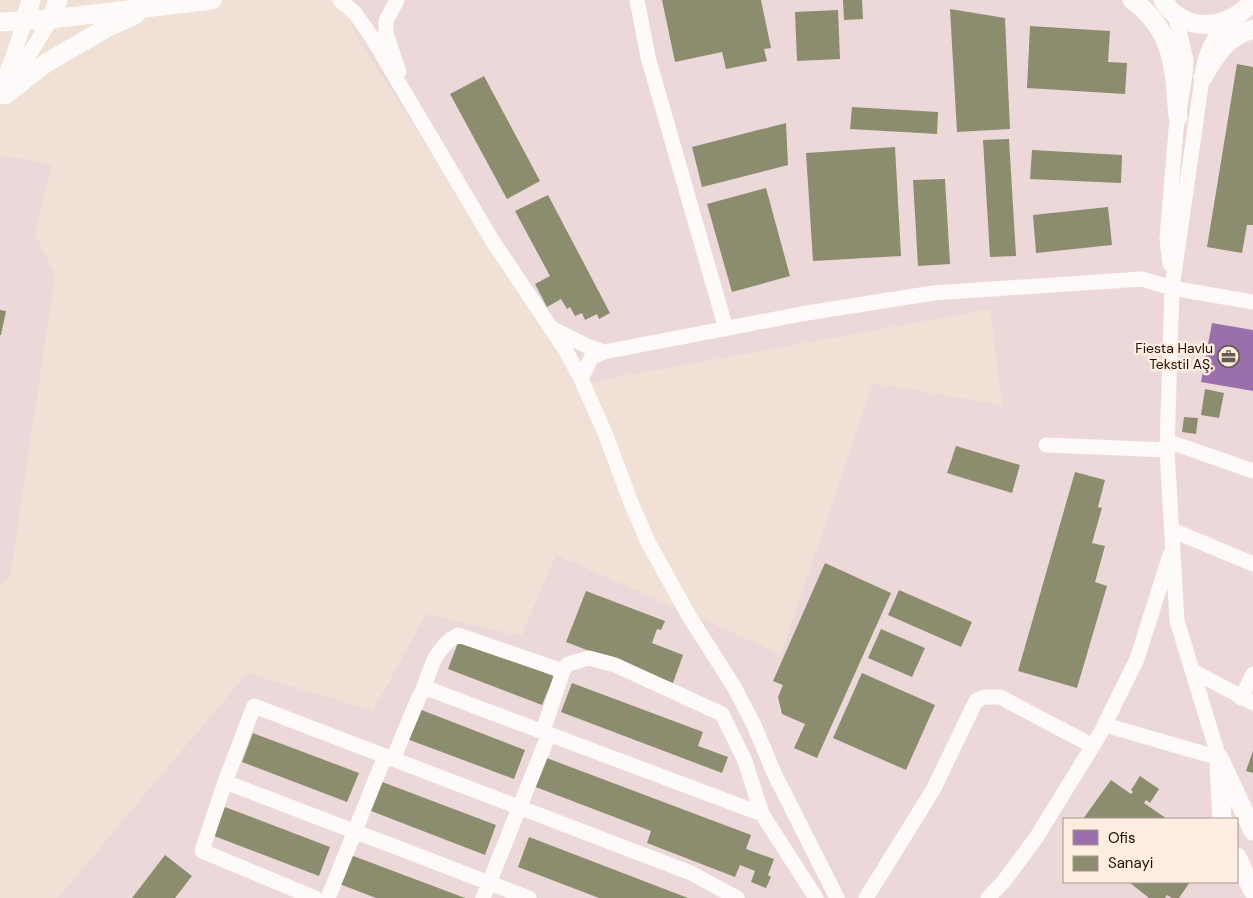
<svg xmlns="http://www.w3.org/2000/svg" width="1253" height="898" font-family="'DM Sans',sans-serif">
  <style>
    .industrial { fill: #edd8d9; fill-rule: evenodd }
    .offices { fill: #9970ab }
    .industry { fill: #8c8c6e }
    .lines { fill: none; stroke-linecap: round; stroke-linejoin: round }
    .minor { stroke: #fdfaf9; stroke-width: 15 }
    .major { stroke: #fdfaf9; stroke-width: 19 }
    .labels { text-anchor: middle; stroke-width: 5; stroke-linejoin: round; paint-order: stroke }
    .poi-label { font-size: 14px; fill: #1c120b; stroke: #ffede1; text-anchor: end }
  </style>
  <rect width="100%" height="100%" fill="#f0e0d5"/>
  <path class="industrial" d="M346,0H1253V898H58L247,673L373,711L426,614L521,636L556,555L781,654L873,383L1002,405L990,309L580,384L355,34ZM1064,819H1237V882H1064Z
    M0,155L52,165L35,234L55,275L10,578L0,585Z"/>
  <path class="offices" d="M1212,323L1253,330V391L1201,382Z"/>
  <path class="industry" d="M662,0H761L771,48L764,49L767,61L726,69L722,52L675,62Z
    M843,0H862L863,19L844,20Z
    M950,9L1005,18L1010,129L957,132Z
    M838,10L840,59L797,61L795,12Z
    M1030,26L1110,31L1108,62L1127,63L1125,94L1027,88Z
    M1237,64L1253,67V225H1247L1242,253L1207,247Z
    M484,76L540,181L507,199L450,94Z
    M852,107L938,112L937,134L850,129Z
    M786,123L788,165L702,187L692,147Z
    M1009,139L1016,256L990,257L983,140Z
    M895,147L901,256L813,261L806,153Z
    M1032,150L1122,155L1121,183L1030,179Z
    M945,179L950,264L918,266L913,180Z
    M766,188L790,276L732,292L707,204Z
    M548,195L610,313L599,319L597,314L585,320L582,313L575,316L570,307L567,309L561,299L547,307L535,284L550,276L515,211Z
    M1108,207L1112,245L1036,253L1033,215Z
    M0,310L6,311L1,335H0Z
    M1205,389L1224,393L1219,418L1201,415Z
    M1184,417L1198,418L1196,434L1182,432Z
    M956,446L1020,465L1012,493L947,473Z
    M1075,472L1105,480L1098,507L1102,508L1092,543L1105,546L1095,582L1107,586L1077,688L1018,671Z
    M825,563L891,593L817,758L794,748L805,724L782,714L778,697L783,685L773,681Z
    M899,590L972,622L961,647L888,615Z
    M586,591L665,621L661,630L657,629L652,643L683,655L673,683L566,642Z
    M881,629L925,648L912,677L868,658Z
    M459,640L554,676L542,705L448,669Z
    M862,673L935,705L906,770L833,738Z
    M572,683L703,732L698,746L728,757L722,773L561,712Z
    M419,709L525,750L514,779L407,739Z
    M253,733L359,773L347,802L242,762Z
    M1253,751V773L1246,771Z
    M544,757L751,835L746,849L774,859L768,875L771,877L766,888L751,882L755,871L740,865L735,877L647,843L651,831L533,786Z
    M1140,776L1159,789L1150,803L1146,800L1144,803L1167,819H1083L1111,780L1131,794L1133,792L1131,790Z
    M377,780L496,825L485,855L366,809Z
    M225,807L330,847L319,876L214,836Z
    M529,837L688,898H599L518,867Z
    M348,854L465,898H376L337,883Z
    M165,855L192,876L175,898H132Z
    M1129,882H1190L1179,898H1172L1167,895L1165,898H1149Z"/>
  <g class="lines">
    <path class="minor" d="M340,0L355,13L371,36L492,240L565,349L581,379L605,433L630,500L648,542L689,616L733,685L754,725L774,773L837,898
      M397,0L386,21V33L399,72
      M637,0L648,57L726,329
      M0,87L11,62L25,21
      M8,89L51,19
      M1170,264L1167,239L1176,129L1185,74L1186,60L1175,14
      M553,329L587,346L604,352
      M581,379L591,358L604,352L801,314L933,293L1142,279L1172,288L1253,302
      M1167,441L1253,471
      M1046,445L1167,450
      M1172,530L1253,564
      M1193,671L1253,703
      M423,690C430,669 436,646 458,635L563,671
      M1241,698L1253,674
      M1105,725L1219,758
      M543,731L563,671L568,664L589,658L615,665L722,714L745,761L762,814L816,898
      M1219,758L1177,621L1167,450L1172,288L1204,65C1208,47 1216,35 1228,21
      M393,759L419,697L423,690L429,689L762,814
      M225,782L529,898
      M315,898L202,851L225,782L254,706L691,873L737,898
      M328,898L385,756
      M483,898L549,734
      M866,898L933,790L976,701L984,697H1000L1093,746
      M988,898L1004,881L1036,838L1100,734L1137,659L1170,555"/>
    <path class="major" d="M1132,0C1175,31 1174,69 1178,117
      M1163,0C1183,35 1231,30 1253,0
      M51,19L58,0
      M25,21L31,0
      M0,22L51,19L212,0
      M1203,77C1217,53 1225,38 1253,29
      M5,95L46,63L108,27L135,15
      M1219,758L1253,831
      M1219,767L1222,819
      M1237,857L1253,891"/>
  </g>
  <defs>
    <symbol id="office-ring" viewBox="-11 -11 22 22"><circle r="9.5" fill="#ffede1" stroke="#665a52" stroke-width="1.5"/><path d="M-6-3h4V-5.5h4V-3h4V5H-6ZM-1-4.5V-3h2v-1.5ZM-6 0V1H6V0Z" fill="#665a52"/></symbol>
  </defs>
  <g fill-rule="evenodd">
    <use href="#office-ring" x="1216" y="344" width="25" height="25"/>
  </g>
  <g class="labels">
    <g class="poi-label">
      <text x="1213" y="353">Fiesta Havlu<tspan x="1213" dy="16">Tekstil AŞ.</tspan></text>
    </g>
  </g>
  <rect x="1063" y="818" width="175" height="65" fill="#ffede1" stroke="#a4958b"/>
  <rect x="1073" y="830" width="25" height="15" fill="#9970ab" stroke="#a4958b"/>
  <text x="1108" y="843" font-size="15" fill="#1c120b">Ofis</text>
  <rect x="1073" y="856" width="25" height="15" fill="#8c8c6e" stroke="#a4958b"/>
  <text x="1108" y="868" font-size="15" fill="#1c120b">Sanayi</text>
</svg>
